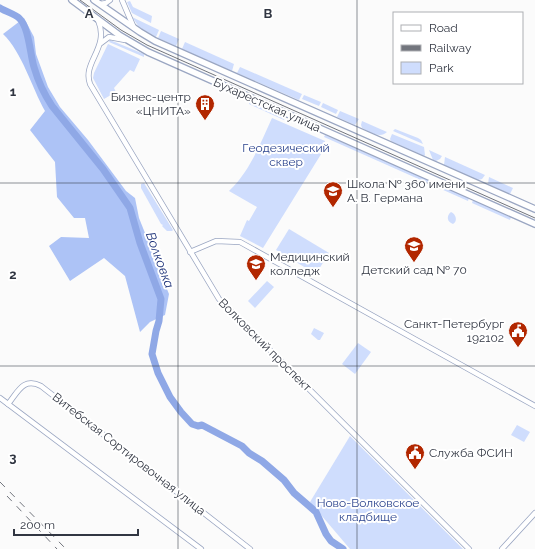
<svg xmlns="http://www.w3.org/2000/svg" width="535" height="549" font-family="Raleway,sans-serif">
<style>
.green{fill:#cfddfd}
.forest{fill:#adc3f6}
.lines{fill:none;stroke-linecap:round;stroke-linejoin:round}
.river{stroke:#8fa8e6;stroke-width:7}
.minor-casing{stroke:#9aa6c2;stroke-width:6}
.major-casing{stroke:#9aa6c2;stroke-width:8}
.minor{stroke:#fff;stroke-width:4.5}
.major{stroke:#fff;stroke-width:5.5}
.tram{stroke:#72757d;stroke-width:1}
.rail{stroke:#72757d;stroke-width:1;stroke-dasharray:7 7;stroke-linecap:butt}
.grid{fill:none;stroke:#313642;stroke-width:1;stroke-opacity:0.55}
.labels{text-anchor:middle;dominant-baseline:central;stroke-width:4;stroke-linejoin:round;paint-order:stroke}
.poi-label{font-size:12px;fill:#313642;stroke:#fff;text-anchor:start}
.street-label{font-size:12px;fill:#313642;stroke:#fff}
.park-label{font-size:12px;fill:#2d458e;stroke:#fff}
.water-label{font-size:13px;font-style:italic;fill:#1d3279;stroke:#fff}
.grid-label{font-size:13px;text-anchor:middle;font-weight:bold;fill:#313642;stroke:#fff;stroke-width:4;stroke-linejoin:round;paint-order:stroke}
</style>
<rect width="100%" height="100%" fill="#fbfbfb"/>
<g class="green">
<polygon points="130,1 133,7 152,16 151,23 132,13 127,2"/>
<polygon points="132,17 159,30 156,37 139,27"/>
<polygon points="161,31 179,39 176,46 158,38"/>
<polygon points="110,40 144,54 144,57 109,42"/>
<polygon points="185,42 234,64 232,71 182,49"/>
<polygon points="108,44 140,59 134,72 130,70 114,88 116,92 104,99 93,78 94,73"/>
<polygon points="240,67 302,94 299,100 237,73"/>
<polygon points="304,95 321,102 319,106 302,99"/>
<polygon points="250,101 285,117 284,120 249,104"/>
<polygon points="323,103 338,110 336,114 321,107"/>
<polygon points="340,111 359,119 355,125 337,117"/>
<path d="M272,118L325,141L323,151L263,248L240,236L247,220L249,221L257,207L229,191C250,171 260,144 272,118Z"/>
<path d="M362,121L387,132C380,139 370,132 362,128L361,125Z"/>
<polygon points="395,129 418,138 421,140 423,144 393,131"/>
<polygon points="392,134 424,147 425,155 424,156 391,141 390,139"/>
<polygon points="325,135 469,198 468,201 324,137"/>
<polygon points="429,150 442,156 440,159 436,161 433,160"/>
<polygon points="445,157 485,175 482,179 478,180 444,165"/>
<polygon points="489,177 513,188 510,194 488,184"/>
<polygon points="144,183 173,230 172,231 167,231 162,226 163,225 161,224 141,188 141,184"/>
<polygon points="473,200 511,217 510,220 472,203"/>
<path d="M451,212C456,214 458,221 453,224C447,222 446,216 451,212Z"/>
<polygon points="289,229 329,253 316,274 276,250"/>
<polygon points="267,281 274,287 255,308 248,301"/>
<polygon points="314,328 324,333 320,340 318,340 311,334"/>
<polygon points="358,343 371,352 355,374 342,364"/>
<polygon points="517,425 530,432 524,442 511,435"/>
<polygon points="350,436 463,549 350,549 310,502"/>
</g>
<path class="forest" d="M24,18L34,37L36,54L48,87L60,107L88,140L126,191L135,198L139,218L145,233L160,255L154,258L169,294L165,315L150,322L140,332L125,276L104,258L70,281L49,246L61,237L89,238L85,218H74L57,197L55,162L30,130L45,111C32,88 22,52 3,34Z"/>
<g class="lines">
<path class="river" d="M0,8C5,11 16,15 19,18C29,27 30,54 34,67C38,81 44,94 52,106L103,169L130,208L140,243L161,299L159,321L156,331L152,354L158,373L170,397L181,412L192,424L198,426L202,425L242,446L249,453L262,461L284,480L294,493L316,512L326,534L331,541L343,549"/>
<defs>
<g id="minor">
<polyline points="122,0 134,28"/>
<polyline points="100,4 106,3 110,0"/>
<path d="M98,20C110,48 82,62 90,84L219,299L469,549"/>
<polyline points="101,43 109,37 125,40"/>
<polyline points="190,252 216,241 240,242 535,406"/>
<polyline points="0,398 201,549"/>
<path d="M8,404C18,392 23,377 41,386L250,549"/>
<polyline points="502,549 535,513"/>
</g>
<g id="major">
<polyline points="72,0 119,35 148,52 535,224"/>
<polyline points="94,0 140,32 155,41 535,209"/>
</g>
</defs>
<use href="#minor" class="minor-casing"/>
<use href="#major" class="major-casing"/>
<use href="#minor" class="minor"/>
<use href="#major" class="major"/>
<polyline class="tram" points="80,0 121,30 147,45 535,218"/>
<g class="rail">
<polyline points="0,482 66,549"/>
<polyline points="7,496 57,549"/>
</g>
</g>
<path class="grid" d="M178,0V549M357,0V549M0,183H535M0,366H535"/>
<defs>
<symbol id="building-pin" viewBox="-11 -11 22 30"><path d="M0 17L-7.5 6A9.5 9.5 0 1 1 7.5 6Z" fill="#b22700" stroke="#fff"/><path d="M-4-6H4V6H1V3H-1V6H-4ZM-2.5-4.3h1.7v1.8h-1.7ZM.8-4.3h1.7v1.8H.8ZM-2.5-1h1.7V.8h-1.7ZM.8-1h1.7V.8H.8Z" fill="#fff"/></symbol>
<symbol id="school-pin" viewBox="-11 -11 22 30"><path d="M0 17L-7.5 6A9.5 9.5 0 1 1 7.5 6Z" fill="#b22700" stroke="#fff"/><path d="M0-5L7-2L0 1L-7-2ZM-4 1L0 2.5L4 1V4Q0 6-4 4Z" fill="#fff"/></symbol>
<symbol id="university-pin" viewBox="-11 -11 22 30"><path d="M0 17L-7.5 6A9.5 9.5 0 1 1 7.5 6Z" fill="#b22700" stroke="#fff"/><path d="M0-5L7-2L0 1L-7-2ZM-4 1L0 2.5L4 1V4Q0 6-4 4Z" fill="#fff"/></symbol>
<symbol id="civic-pin" viewBox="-11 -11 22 30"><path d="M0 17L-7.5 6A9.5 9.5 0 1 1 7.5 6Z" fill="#b22700" stroke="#fff"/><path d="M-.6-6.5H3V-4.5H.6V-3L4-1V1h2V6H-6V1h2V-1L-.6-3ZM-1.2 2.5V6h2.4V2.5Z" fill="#fff"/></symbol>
</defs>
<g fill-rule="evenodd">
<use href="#building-pin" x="194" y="93" width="22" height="30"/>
<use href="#school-pin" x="322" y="180" width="22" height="30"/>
<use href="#school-pin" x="403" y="235" width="22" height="30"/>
<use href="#university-pin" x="245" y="253" width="22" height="30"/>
<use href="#civic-pin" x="507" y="320" width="22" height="30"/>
<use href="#civic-pin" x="404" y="442" width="22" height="30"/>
</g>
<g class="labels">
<g class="poi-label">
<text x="191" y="97" text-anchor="end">Бизнес-центр<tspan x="191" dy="14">«ЦНИТА»</tspan></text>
<text x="347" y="184">Школа № 360 имени<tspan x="347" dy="14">А. В. Германа</tspan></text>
<text x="270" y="257">Медицинский<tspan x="270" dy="14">колледж</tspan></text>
<text x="414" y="270" text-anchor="middle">Детский сад № 70</text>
<text x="504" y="324" text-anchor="end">Санкт-Петербург<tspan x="504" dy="14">192102</tspan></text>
<text x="429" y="453">Служба ФСИН</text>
</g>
<g class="street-label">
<text transform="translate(267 105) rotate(24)">Бухарестская улица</text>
<text transform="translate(265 345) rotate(45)">Волковский проспект</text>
<text transform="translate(129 454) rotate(38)">Витебская Сортировочная улица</text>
</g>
<g class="park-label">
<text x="286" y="148">Геодезический<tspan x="286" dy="14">сквер</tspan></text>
<text x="368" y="503">Ново-Волковское<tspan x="368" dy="14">кладбище</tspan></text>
</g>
<g class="water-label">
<text transform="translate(160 260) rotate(70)">Волковка</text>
</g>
</g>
<g class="grid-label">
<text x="89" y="18">A</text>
<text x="268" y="18">B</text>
<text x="13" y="96">1</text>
<text x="13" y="279">2</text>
<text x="13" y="462">3</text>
</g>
<rect x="393" y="12" width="130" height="72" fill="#ffffff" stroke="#adafb3"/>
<rect x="401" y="25" width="20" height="6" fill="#ffffff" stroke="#adafb3"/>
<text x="429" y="32" font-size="12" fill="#313642">Road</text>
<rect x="401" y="45" width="20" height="6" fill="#72757d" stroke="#adafb3"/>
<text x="429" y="52" font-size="12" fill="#313642">Railway</text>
<rect x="401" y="62" width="20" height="12" fill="#cfddfd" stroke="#adafb3"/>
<text x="429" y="72" font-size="12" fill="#313642">Park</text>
<path d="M14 529v6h124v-6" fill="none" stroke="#313642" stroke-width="2"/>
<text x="20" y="529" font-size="12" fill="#313642" stroke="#ffffff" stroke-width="3" paint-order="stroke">200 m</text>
</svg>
